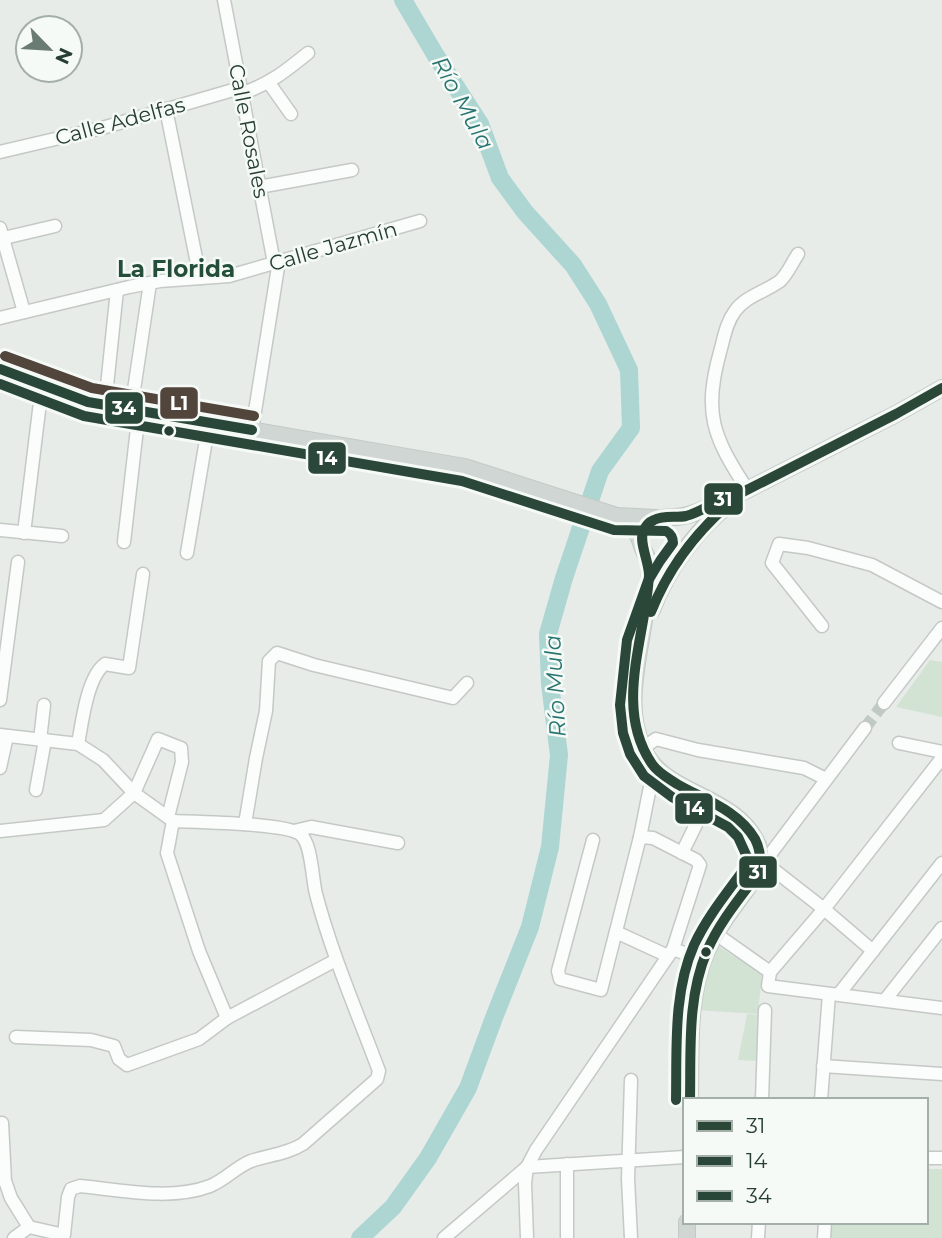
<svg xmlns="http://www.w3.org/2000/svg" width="942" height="1238" font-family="Montserrat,sans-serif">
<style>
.green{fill:#d2e3d4}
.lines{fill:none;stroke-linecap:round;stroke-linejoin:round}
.river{stroke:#add6d2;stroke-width:18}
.minor-tunnel{stroke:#c1c9c4;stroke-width:12;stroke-dasharray:12 6;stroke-linecap:butt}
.minor-casing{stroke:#c4c9c6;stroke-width:15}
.major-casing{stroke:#c3cac6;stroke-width:18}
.minor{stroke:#fbfcfc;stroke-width:12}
.major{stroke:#cfd6d3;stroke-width:16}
.bus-1-casing{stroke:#f6faf7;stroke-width:16}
.bus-2-casing{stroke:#f6faf7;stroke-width:16}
.bus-3-casing{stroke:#f6faf7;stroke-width:16}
.bus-4-casing{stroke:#f6faf7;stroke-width:16}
.bus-1{stroke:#2a4738;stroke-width:10}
.bus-2{stroke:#2a4739;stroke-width:10}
.bus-3{stroke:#284738;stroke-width:10}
.bus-4{stroke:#52453c;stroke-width:10}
.bus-dot{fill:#273e32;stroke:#f6faf7;stroke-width:2.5}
.labels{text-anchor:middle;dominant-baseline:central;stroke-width:5;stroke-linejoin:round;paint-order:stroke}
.street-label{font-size:21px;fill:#273e32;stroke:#f6faf7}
.water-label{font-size:23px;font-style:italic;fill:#26746f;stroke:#f6faf7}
.neighbourhood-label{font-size:23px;font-weight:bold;fill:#244e3a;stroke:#f6faf7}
.line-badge{stroke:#f6faf7;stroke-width:2.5}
.badge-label{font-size:19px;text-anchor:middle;font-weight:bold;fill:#fff}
</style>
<rect width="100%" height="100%" fill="#e7ece9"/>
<g class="green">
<polygon points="930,660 942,662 942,717 896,707"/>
<polygon points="718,946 762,974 758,1014 695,1010"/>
<polygon points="747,1014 759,1015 757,1061 738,1060"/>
<polygon points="926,1169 942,1169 942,1238 827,1238 828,1222 926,1222"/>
</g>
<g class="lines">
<polyline class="river" points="360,1238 393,1207 428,1158 468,1088 495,1015 530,927 550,847 559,755 550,684 548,634 564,578 600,471 631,428 629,370 598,304 573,265 525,212 500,178 480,124 436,56 403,0"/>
<polyline class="minor-tunnel" points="865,728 884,703"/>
<defs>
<g id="minor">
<polyline points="224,0 274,263"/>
<polyline points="269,83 291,114"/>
<path d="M241,94C271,83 283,73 308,53"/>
<polyline points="166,109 200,278"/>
<polyline points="0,152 102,128 240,88"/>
<polyline points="259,187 352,170"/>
<polyline points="0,228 24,312"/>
<polyline points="0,239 55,226"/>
<polyline points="0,318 129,287 160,281 229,276 420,221"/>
<polyline points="105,405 117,290"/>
<polyline points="131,410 150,283"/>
<polyline points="252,430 279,261"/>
<path d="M747,489C713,437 703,413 720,352C724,338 726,323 735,311C746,296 765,292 780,281C787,275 792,263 798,254"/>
<polyline points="0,530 62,536"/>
<polyline points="24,533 42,386"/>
<polyline points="124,542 139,411"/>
<polyline points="187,553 209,422"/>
<polyline points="822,626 772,563 779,544 808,548 872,565 942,602"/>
<polyline points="0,700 18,562"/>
<polyline points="884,703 942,628"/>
<polyline points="0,735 78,744 103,760 134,793 173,821"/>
<polyline points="40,740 44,705"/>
<polyline points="899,743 942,752"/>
<path d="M78,744C82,723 87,677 105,664L129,668L143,574"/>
<polyline points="643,748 656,739 698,750 804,768 826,779"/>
<polyline points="0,768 7,736"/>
<polyline points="36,790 45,740"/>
<polyline points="173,821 167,853 199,951 227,1018 336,960"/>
<polyline points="245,824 256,758 266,711 269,661 277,653 314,665 453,698 467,683"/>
<polyline points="0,831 104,820 134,793 158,739 181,748 182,762 168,817"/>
<polyline points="294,831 311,827 398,843"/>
<polyline points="593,840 558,971 560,979 601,990 640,837 654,767"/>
<polyline points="682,853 708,800"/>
<polyline points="765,863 824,909 873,951"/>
<polyline points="760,868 865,728"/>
<polyline points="616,932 668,956"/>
<polyline points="716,934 770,972 768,986 942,1008"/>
<polyline points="673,949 703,960"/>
<polyline points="770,972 824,909 942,758"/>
<polyline points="839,994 942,863"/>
<polyline points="885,1000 942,928"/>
<polyline points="16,1037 91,1040 114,1046 119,1059 127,1065 199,1039 227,1018"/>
<polyline points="823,1066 942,1074"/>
<polyline points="762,1100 765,1010"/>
<polyline points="821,1100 829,994"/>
<polyline points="2,1123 5,1181 11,1198 29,1227"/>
<polyline points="926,1158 942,1158"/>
<polyline points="567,1164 567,1238"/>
<polyline points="527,1167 685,1157"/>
<path d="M14,1238L29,1227L64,1235L68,1197L71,1189L80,1186C120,1190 171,1201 210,1186C225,1180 236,1167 251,1161C269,1155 287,1154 303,1144L377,1079L379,1071C357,1012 332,955 316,894C312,879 312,843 300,834C285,823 196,822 173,821"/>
<polyline points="444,1238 527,1167 536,1150 673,949 700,865 696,860 653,838 640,837"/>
<polyline points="527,1238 525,1183 527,1167"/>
<polyline points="631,1238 628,1179 631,1080"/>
<polyline points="758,1238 759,1222"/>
<polyline points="824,1238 825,1222"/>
</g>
<g id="major">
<polyline points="0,369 88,402 465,467 617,516 656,518"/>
<path d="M617,516C624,521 633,526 637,534C640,538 641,544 643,549C645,554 648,558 649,564C652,585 646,606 643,627C637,665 625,711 643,748C648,760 656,769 666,776C698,799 741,806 758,845C762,856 762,865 757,875C739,900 719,924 707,951C687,995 691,1053 690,1100"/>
<path d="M649,523C661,515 674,519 688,515C703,511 716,503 730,496L737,495L896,414L942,388"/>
<path d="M652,610C667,570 696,529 731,503"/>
<polyline points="687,1238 687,1222"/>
</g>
</defs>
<use href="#minor" class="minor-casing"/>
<use href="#major" class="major-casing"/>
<use href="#minor" class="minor"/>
<use href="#major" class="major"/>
<defs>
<g id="bus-1">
<path d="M651,612C668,569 695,533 730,503"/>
<path d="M690,1100C691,1050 687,998 707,951C719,923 739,899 757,875C762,862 761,851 755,839C738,810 705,800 677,784C668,778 658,773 652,764C613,707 646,637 649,575C649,562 639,543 643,532C645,527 649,522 654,520C663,515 676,518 686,516C704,511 719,498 737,495L896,414L942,388"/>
</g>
<path id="bus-2" d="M0,384L84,416L462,481L614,530L666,531C671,534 673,537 673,543L660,561L648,581L627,640L620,705L623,733L630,754L644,776L672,797L728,827L738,837L748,859L745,868C727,893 707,917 694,945C673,993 677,1048 676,1100"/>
<polyline id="bus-3" points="0,369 88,402 252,430"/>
<polyline id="bus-4" points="5,356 92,388 254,416"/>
</defs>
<use href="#bus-1" class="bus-1-casing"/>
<use href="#bus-2" class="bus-2-casing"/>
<use href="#bus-3" class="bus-3-casing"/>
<use href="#bus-4" class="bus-4-casing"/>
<use href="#bus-1" class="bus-1"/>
<use href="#bus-2" class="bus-2"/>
<use href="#bus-3" class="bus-3"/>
<use href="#bus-4" class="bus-4"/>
</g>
<g class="bus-dot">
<circle cx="169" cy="431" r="6"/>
<circle cx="706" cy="952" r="6"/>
</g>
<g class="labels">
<g class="street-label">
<text transform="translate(120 121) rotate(-15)">Calle Adelfas</text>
<text transform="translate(249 131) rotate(79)">Calle Rosales</text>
<text transform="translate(333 246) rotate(-16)">Calle Jazmín</text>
</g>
<g class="water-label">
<text transform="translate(463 103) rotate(61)">Río Mula</text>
<text transform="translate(555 686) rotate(-93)">Río Mula</text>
</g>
<g class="neighbourhood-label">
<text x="176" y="269">La Florida</text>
</g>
</g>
<g class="line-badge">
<rect x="159" y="386" width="40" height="34" rx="7" fill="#52453c"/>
<rect x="104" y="391" width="40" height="34" rx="7" fill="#284738"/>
<rect x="307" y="441" width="40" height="34" rx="7" fill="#2a4739"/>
<rect x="703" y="482" width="41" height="34" rx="7" fill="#2a4738"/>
<rect x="674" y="792" width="40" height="33" rx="7" fill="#2a4739"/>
<rect x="738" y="855" width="40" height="34" rx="7" fill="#2a4738"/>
</g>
<g class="badge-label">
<text x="179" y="410">L1</text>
<text x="124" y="415">34</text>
<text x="327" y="465">14</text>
<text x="723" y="506">31</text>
<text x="694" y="815">14</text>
<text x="758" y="879">31</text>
</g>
<rect x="683" y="1098" width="245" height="126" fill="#f6faf7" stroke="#a3afa8" stroke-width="2"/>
<rect x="697" y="1121" width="35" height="10" fill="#2a4738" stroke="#a3afa8" stroke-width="2"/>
<text x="746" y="1133" font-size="21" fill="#273e32">31</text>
<rect x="697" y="1156" width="35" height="10" fill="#2a4739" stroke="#a3afa8" stroke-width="2"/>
<text x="746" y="1168" font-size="21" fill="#273e32">14</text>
<rect x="697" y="1191" width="35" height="10" fill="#284738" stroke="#a3afa8" stroke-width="2"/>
<text x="746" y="1203" font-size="21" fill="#273e32">34</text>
<g transform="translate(49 49) rotate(115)"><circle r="33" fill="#f6faf7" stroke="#a3afa8" stroke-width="2"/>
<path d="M0-5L12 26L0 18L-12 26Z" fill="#6a7b72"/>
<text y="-10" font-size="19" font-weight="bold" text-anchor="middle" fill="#273e32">N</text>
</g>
</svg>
